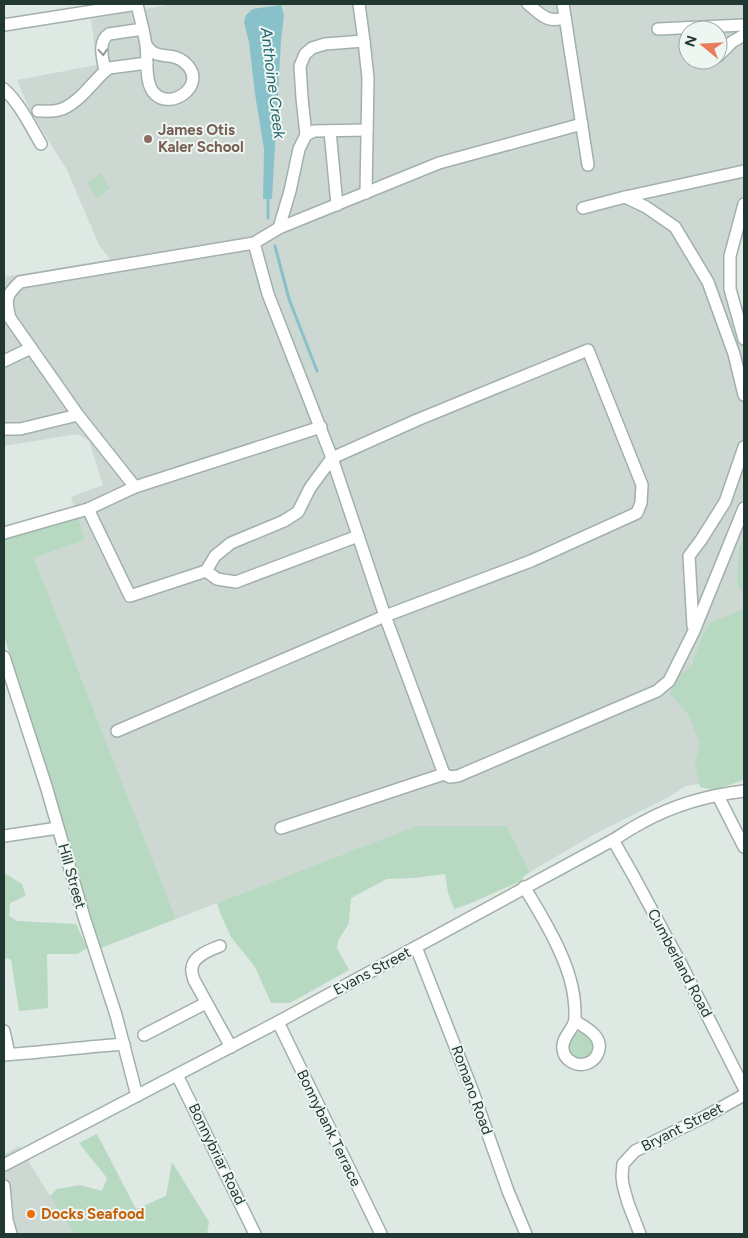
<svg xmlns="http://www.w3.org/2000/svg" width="748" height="1238" font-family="Figtree,sans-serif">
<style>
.built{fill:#cdd8d3;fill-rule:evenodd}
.green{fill:#b8d9c1}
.water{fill:#89c1cb}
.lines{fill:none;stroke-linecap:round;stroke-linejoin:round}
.stream{stroke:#89c1cb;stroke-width:3}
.minor-casing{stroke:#a2b0ab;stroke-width:14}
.minor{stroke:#fff;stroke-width:11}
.oneway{stroke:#909b98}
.education-dot{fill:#8d6e63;stroke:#eef6f2;stroke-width:2}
.food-dot{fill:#e8710a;stroke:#eef6f2;stroke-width:2}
.labels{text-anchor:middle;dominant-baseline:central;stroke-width:4;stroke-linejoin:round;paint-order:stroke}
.education-label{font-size:15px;font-weight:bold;fill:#785e54;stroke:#eef6f2;text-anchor:start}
.street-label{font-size:15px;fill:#213731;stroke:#eef6f2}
.food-label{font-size:15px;font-weight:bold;fill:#c56008;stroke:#eef6f2;text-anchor:start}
.water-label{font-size:16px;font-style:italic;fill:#20626e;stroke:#eef6f2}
</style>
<rect width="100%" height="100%" fill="#dfe9e4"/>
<g class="built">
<path d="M172,4H229L230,5L239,4H744V234L742,233L732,278L744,319V614L730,779L686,786L667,798L593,835L530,872L507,826H416L176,919L34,558L85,540L71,497L103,485L89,441L78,434L4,446V277L110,259L99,245L67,170L29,109L17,80L97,65L91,19ZM688,30H718V60H688Z"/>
<polygon points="19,1146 50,1196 74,1234 4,1234 4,1152 5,1154"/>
</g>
<g class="green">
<polygon points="100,173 110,188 97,198 87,183"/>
<polygon points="78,518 85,540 34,558 176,919 101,948 4,636 4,539"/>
<polygon points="744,537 744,593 737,587 739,548"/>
<polygon points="744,608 744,780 714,790 700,787 695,764 700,743 688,714 670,694 676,677 691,667 703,634 710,623 728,616"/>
<polygon points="416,826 507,826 530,872 523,877 523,880 469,904 454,909 448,893 445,874 414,878 387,879 351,898 349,923 338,941 337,948 349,970 290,1003 271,1003 255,967 231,937 220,913 217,903"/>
<polygon points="6,874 22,884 26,896 10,903 9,916 17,921 76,924 87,948 78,954 47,954 48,1008 19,1011 11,960 4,957 4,875"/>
<path d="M583,1031L597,1043L589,1059H575C573,1057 571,1055 569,1053C564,1042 573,1032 583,1031Z"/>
<polygon points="97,1134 136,1209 166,1196 172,1162 209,1222 207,1234 74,1234 50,1196 57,1189 80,1185 102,1191 107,1178 79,1143"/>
</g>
<polygon class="water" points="281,5 284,15 281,41 272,199 263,199 264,149 255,94 249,42 244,22 246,15 253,9"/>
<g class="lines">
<g class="stream">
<polyline points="268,196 268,218"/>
<polyline points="275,246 289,299 317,371"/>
</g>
<defs>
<g id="minor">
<path d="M137,4C140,18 144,32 146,45C148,59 144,84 155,94C171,110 204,87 189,67C175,50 162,60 151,51C151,51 146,45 146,45"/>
<polyline points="359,4 364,41 368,78 366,193"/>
<path d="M528,4C542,15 546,23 565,18"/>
<polyline points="563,4 588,165"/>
<polyline points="4,25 137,4"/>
<polyline points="658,29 744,25"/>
<polyline points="718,56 732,42 744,35"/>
<path d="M105,71C103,59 97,42 109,34L143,29"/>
<path d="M4,89C20,104 30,125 41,144"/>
<path d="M38,111C45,111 52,112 59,110C76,106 92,83 105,71L109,68L147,63"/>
<polyline points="330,131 337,205"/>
<polyline points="306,135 302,98 300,66 305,54 312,48 325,44 364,41"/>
<polyline points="625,197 646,207 675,227 708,282 734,354 744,395"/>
<polyline points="744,204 730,256 730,289 744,339"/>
<polyline points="583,208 625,197 744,171"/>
<polyline points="279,228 290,191 299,149 306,135 314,131 367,130"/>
<polyline points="254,243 268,294 332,458 385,616 444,774"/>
<polyline points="4,361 31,348"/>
<polyline points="4,429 20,429 78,415"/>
<path d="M135,487L78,415L10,318C5,299 6,295 20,282L254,243L279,228L439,163L582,124"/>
<polyline points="88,509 130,596 206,571 217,579 236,582 358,536"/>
<polyline points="4,533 88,509 135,487 321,427"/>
<polyline points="693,626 689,556 701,540 725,502 744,447"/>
<polyline points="4,657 46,786 84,917 116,1015 137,1096"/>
<polyline points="117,731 385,616 531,561 637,513 641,503 642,485 588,350 417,420 332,458 310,488 298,512 284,521 231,543 215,556 206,571"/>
<polyline points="718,796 744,847"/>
<polyline points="281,828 444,774 450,777 458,776 657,691 669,681 694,631 744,508"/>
<polyline points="4,836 58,828"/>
<polyline points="613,840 633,875 680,962 744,1088"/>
<path d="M524,887C535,904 544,920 553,937C566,963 576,988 575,1018C575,1029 561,1037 563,1049C564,1060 575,1066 585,1064C590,1063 595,1059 597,1055C606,1038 587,1028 575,1021"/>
<path d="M220,946C210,950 193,956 192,968C191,972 193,976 194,980L231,1047"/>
<polyline points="416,947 473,1092 508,1191 526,1234"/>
<polyline points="278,1022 381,1234"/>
<polyline points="4,1031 9,1054"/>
<polyline points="144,1035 206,1003"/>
<path d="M4,1055C44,1052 84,1047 124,1044"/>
<polyline points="177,1075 255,1234"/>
<path d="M4,1165L278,1022L613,840C623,834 633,827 643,822C674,805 710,795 744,791"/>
<polyline points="4,1186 7,1220 11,1234"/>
<polyline points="640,1234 628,1203 623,1185 622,1176 623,1164 635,1151 706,1116 744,1095"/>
</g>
</defs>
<use href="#minor" class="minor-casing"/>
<use href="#minor" class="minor"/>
</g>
<defs><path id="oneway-chevron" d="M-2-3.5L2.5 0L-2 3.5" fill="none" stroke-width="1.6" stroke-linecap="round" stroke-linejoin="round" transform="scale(1.25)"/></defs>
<use class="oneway" href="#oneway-chevron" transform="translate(103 52) rotate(86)"/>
<circle class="education-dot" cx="148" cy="139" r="5"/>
<circle class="food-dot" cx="31" cy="1214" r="5"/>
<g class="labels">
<g class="education-label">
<text x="158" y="130">James Otis<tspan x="158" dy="17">Kaler School</tspan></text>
</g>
<g class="street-label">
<text transform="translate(72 876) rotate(74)">Hill Street</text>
<text transform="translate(680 963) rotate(62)">Cumberland Road</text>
<text transform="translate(372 971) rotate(-28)">Evans Street</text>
<text transform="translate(472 1090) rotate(70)">Romano Road</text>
<text transform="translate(682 1127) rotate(-27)">Bryant Street</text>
<text transform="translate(329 1128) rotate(64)">Bonnybank Terrace</text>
<text transform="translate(217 1154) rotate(64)">Bonnybriar Road</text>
</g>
<g class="food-label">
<text x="41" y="1214">Docks Seafood</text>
</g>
<g class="water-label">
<text transform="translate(273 83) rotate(83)">Anthoine Creek</text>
</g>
</g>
<rect width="748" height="1238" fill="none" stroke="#213731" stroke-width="10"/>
<g transform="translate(703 45) rotate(288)"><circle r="24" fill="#eef6f2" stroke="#9caaa5"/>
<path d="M0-4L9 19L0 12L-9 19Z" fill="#e87e5e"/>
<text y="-8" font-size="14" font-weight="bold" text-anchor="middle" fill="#213731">N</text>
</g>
</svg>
